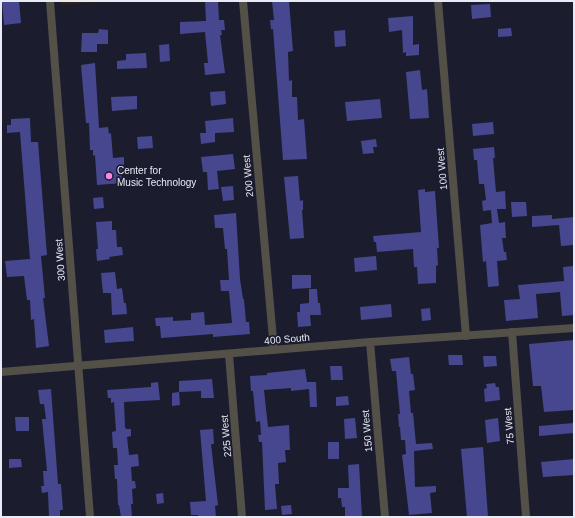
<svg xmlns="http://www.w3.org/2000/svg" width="575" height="518" font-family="Arial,sans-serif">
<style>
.education{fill:#302216}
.building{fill:#46478f}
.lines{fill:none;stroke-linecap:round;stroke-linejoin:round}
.minor{stroke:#535047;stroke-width:8}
.poi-dot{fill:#fd86e3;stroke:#1b1d2e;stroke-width:1.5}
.labels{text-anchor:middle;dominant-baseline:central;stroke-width:3.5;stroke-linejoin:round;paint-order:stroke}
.street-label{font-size:10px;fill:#e8eaf6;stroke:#1b1d2e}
.poi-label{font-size:10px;fill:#e8eaf6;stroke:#1b1d2e;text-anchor:start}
</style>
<rect width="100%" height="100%" fill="#1b1d2e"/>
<polygon class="education" points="61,1 110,1 61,5"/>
<g class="building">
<polygon points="2,1 19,1 21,23 4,25"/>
<polygon points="205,1 218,1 219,20 224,20 225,30 221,30 222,35 220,35 225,73 205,75 204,63 208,63 205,32 180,34 180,22 206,21"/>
<polygon points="272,1 289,1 293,51 288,52 289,81 292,80 292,97 297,97 298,120 304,119 307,159 283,160 273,29 271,29 270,20 274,20"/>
<polygon points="490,4 491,17 472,19 471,5"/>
<polygon points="413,16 413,45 419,44 419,55 406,56 406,52 403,53 402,30 389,32 388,18"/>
<polygon points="511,28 512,36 498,37 498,29"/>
<polygon points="99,29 108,30 108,44 97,44 97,52 81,52 82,33 98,33"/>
<polygon points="345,30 346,46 335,47 334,31"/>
<polygon points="169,44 170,61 160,62 159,45"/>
<polygon points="146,53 147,68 117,69 117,61 126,60 126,54"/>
<polygon points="95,63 99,128 108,127 109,134 111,133 113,158 124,157 124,169 121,170 122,183 97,185 95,155 93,156 93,150 90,150 89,123 86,123 81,65"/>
<polygon points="420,70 422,90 427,89 429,118 410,119 406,72"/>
<polygon points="225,91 226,104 211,106 210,92"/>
<polygon points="137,96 137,109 112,111 111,97"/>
<polygon points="380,99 382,118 347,121 345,102"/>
<polygon points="30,118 31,142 38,142 47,255 41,256 45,298 43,298 49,346 36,348 34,319 31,320 30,300 27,300 24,276 7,277 5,261 30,259 20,132 7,133 7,125 11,125 11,119"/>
<polygon points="233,118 234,132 215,133 215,142 201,144 200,133 206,133 205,121"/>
<polygon points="493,122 494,134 473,136 472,124"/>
<polygon points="152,136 153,148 138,149 137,137"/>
<polygon points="376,139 377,147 373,147 374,153 363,154 361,141"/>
<polygon points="494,147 495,158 493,158 496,192 505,191 506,209 497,209 499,223 505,222 506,238 502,238 504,252 506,252 507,260 497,261 499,286 488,287 486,261 483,262 480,225 492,223 491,210 483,211 482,201 486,200 484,184 479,184 477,160 474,160 473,149"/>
<polygon points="233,154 235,169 217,171 219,189 208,190 207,172 203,172 201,157"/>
<polygon points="298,176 300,201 303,200 303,210 302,210 304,238 290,239 284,177"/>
<polygon points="233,186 234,200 223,201 221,187"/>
<polygon points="425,189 425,192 435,191 439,248 437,248 438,265 436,266 436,283 418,284 417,267 414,267 413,249 377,252 376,242 374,242 373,236 421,232 418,190"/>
<polygon points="103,197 104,208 94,209 93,198"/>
<polygon points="511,202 526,202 527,216 512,217"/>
<polygon points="236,213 240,279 243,299 244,299 246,322 249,322 250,334 213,337 213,334 161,338 160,326 156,326 155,318 173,317 173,321 191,320 191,313 204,312 205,325 232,323 229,291 221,291 220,280 229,280 227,249 225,249 223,228 215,228 214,215"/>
<polygon points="552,215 552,219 574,217 574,245 561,246 559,225 532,227 532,216"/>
<polygon points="112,221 112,230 116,230 117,247 122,247 123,255 109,257 110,259 97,261 96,249 98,249 96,222"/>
<polygon points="376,256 377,270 355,272 354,258"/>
<polygon points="574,266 574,315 562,316 560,292 536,294 538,318 506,321 504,300 520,299 518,285 564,281 563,267"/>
<polygon points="115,272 117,289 122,288 124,303 126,303 127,314 112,315 111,293 103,293 101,273"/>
<polygon points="292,275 311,275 311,288 292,289"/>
<polygon points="309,289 317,289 318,303 320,303 321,315 310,315 311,326 298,327 297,312 300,312 300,304 309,303"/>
<polygon points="391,304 392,317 361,320 360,307"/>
<polygon points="430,308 431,320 422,321 421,309"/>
<polygon points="133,327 134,341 105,343 104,330"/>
<polygon points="574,340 574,410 544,412 541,386 533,386 529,344"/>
<polygon points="448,355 462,355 463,365 449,365"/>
<polygon points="483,356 496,356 497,366 484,367"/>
<polygon points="409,357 411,374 413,374 415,390 409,391 411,413 413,413 416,444 432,443 433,449 414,451 415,487 436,486 436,492 430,493 432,513 409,515 402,455 406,454 405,440 401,440 400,427 399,427 398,414 400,414 396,371 392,371 390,359"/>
<polygon points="330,366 342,366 343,380 331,380"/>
<polygon points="305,369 307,382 316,382 317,407 310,407 309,389 291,391 291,388 264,390 268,427 289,425 290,450 285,450 286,462 278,463 279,484 275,484 277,509 265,510 262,442 259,442 258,435 261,435 260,421 256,422 253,391 251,391 250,376 267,375 267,373"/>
<polygon points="212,379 214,398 201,398 201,391 179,392 180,405 172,406 172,393 179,392 179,381"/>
<polygon points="158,382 160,400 124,402 125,427 126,429 131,429 131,436 127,437 129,455 138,454 139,466 131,467 132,481 135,481 136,488 132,489 133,504 131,504 132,517 121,517 119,505 118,505 117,479 115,479 114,465 118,465 117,448 113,448 112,432 116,431 114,402 111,403 111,398 108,398 107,390 151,387 151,383"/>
<polygon points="495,383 496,387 499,387 500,400 485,402 484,389 487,388 486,384"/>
<polygon points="51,389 58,484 61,484 62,498 63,510 60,510 60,517 49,517 48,492 42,493 41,486 44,486 43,471 47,471 42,419 46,419 44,404 40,404 38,390"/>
<polygon points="348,396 349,405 336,406 336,397"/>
<polygon points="15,417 29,417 29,431 16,431"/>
<polygon points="355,418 357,438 345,439 344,419"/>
<polygon points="498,418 500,441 487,443 485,420"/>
<polygon points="574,423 574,433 539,436 539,426"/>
<polygon points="213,429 214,444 211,444 218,505 215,506 216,517 198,517 198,515 191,515 190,502 206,501 200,430"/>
<rect x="328" y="442" width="11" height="17"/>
<polygon points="483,447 488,517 467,517 461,449"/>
<polygon points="9,459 21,459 22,467 9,468"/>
<polygon points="574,459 574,475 543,477 541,462"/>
<polygon points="359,464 362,517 345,517 345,507 342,507 341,498 338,498 338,488 349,488 348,465"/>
<polygon points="163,493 164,503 157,504 156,494"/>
<polygon points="291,505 292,514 282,515 281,506"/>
</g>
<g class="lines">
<g class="minor">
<polyline points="50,1 90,517"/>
<polyline points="243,1 274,350"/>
<polyline points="438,1 466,336"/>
<polyline points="512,332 526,517"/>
<polyline points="370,342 385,517"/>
<polyline points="229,354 242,517"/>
<polyline points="1,372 370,342 574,328"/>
</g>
</g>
<circle class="poi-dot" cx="109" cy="176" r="4"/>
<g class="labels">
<g class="street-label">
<text transform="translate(442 169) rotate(-95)">100 West</text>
<text transform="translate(248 176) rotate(-95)">200 West</text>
<text transform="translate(60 260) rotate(-94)">300 West</text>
<text transform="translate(287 339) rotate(-5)">400 South</text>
<text transform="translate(509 426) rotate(-95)">75 West</text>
<text transform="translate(367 431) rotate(-95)">150 West</text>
<text transform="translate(226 436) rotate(-95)">225 West</text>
</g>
<g class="poi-label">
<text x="117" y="170">Center for<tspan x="117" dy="12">Music Technology</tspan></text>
</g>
</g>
<rect width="575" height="518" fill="none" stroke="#e8eaf6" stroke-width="4"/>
</svg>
